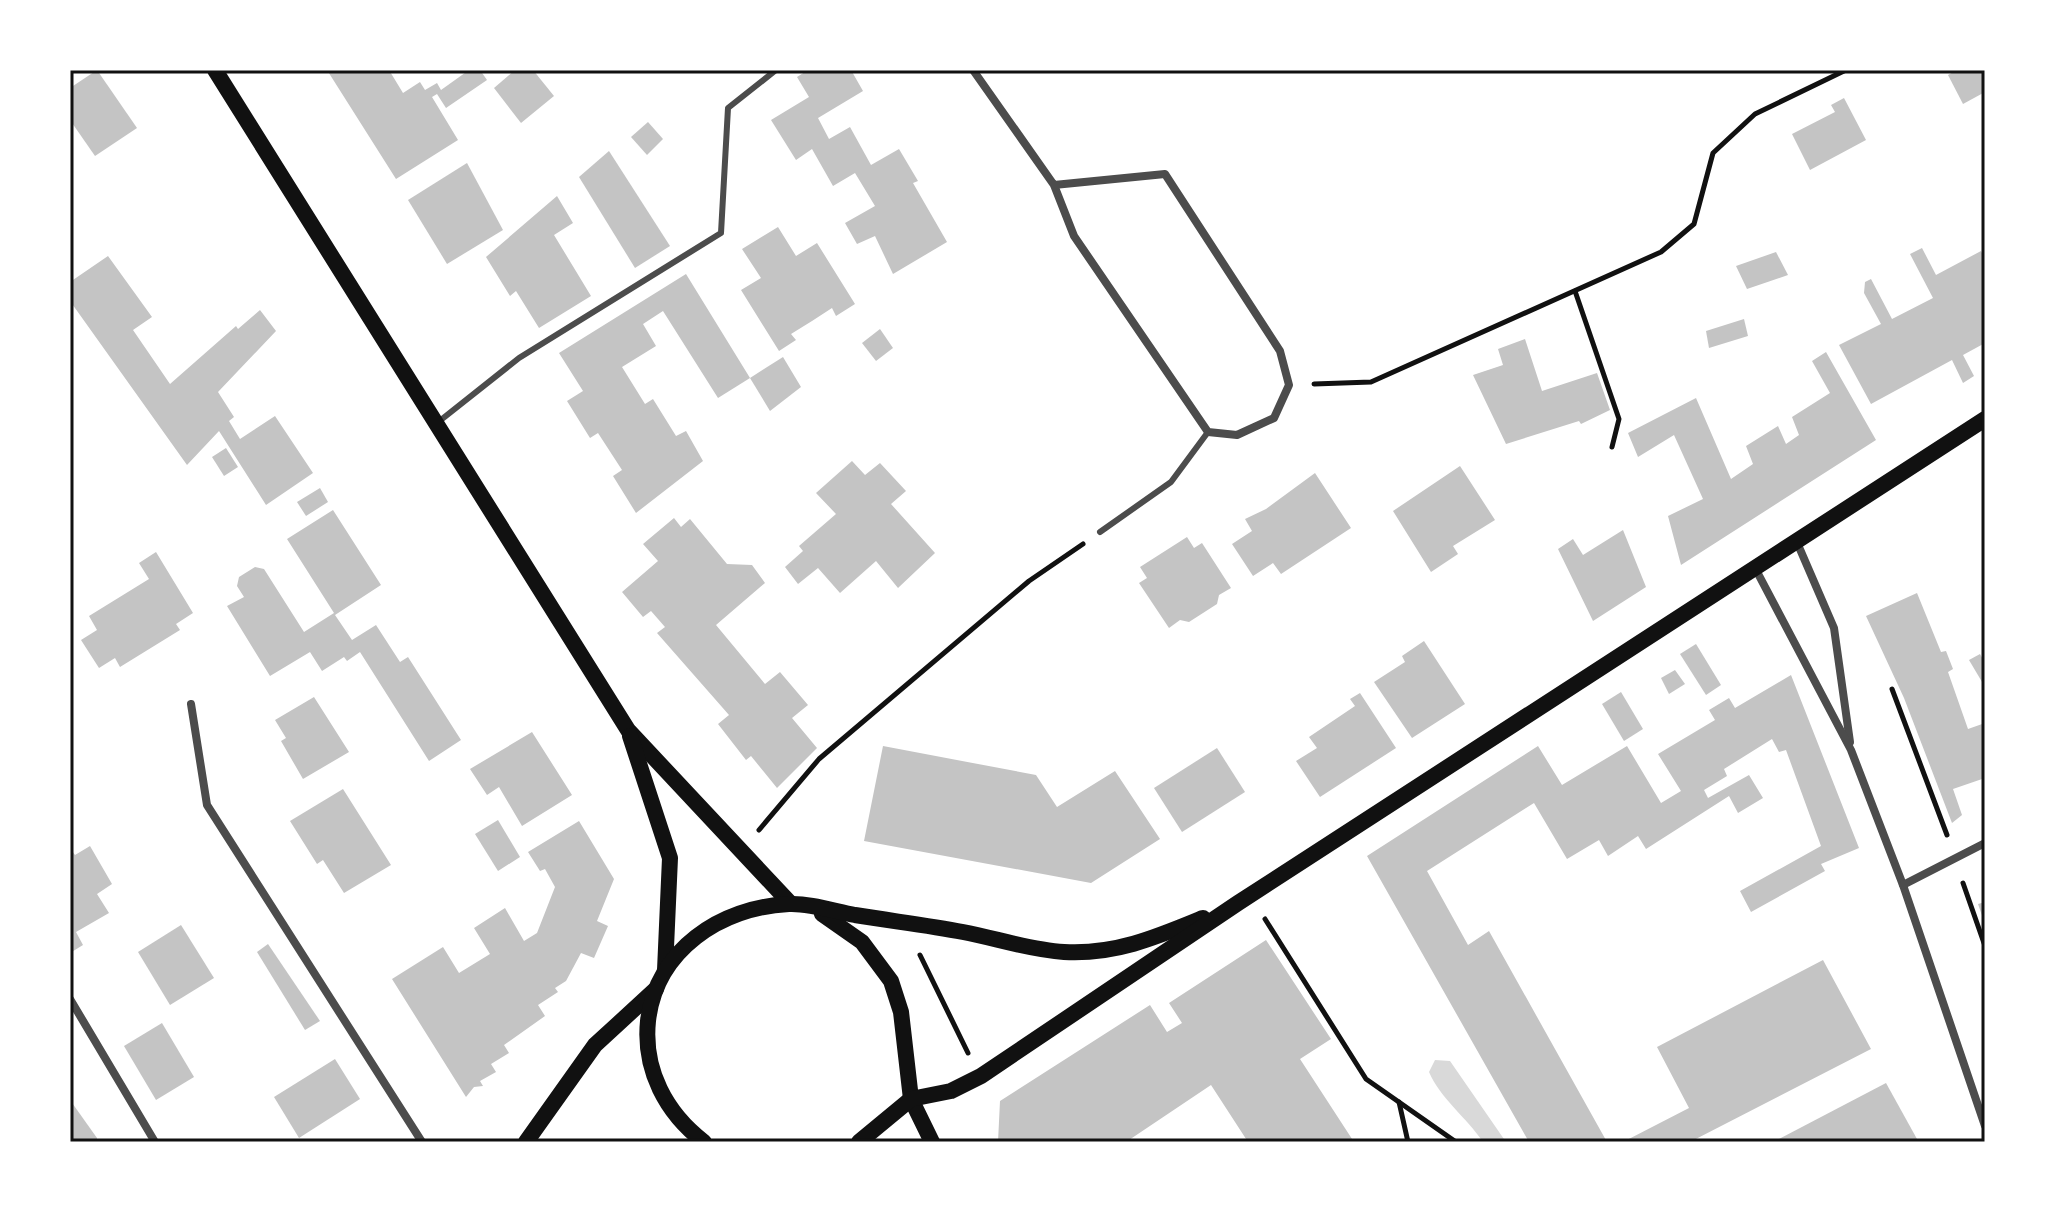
<svg xmlns="http://www.w3.org/2000/svg" width="2055" height="1212" font-family="'Nunito Sans',sans-serif">
<style>
.water{fill:#d9d9d9}
.building{fill:#c4c4c4}
.lines{fill:none;stroke-linecap:round;stroke-linejoin:round}
.path{stroke:#111;stroke-width:5}
.service{stroke:#4c4c4c;stroke-width:6}
.minor{stroke:#4c4c4c;stroke-width:8}
.secondary{stroke:#111;stroke-width:16}
.neatline{fill:none;stroke:#111;stroke-width:3}
</style>
<rect width="100%" height="100%" fill="#fff"/>
<path class="water" d="M1435,1060L1450,1061L1506,1142H1483C1467,1118 1440,1098 1429,1072Z"/>
<g class="building">
<polygon points="97,70 137,128 95,156 70,120 70,88"/>
<polygon points="327,70 389,70 403,93 420,82 425,90 437,83 441,90 469,70 480,70 487,80 446,108 437,94 432,97 458,140 396,179"/>
<polygon points="515,70 533,70 554,96 521,123 494,88"/>
<polygon points="808,70 851,70 863,91 818,118 829,139 850,127 871,165 899,149 918,181 913,183 947,242 893,274 875,236 857,244 845,223 875,206 855,173 833,186 812,149 796,160 771,120 809,97 797,77"/>
<polygon points="1957,70 1983,70 1985,92 1963,104 1948,75"/>
<polygon points="1844,98 1866,140 1810,170 1792,134 1835,112 1831,105"/>
<polygon points="648,122 663,139 647,155 631,137"/>
<polygon points="609,151 670,246 635,268 579,177"/>
<polygon points="467,163 503,230 447,264 408,200"/>
<polygon points="557,196 573,223 554,235 591,296 539,328 516,291 510,296 486,257"/>
<polygon points="778,227 796,256 817,243 855,304 836,316 832,308 812,321 791,334 796,340 779,351 741,290 761,278 742,249"/>
<polygon points="1922,248 1936,275 1981,251 1985,259 1985,343 1963,355 1974,376 1963,383 1952,360 1871,404 1839,345 1881,324 1864,293 1865,282 1871,279 1892,319 1933,298 1910,254"/>
<polygon points="1776,252 1788,275 1747,289 1736,266"/>
<polygon points="108,256 152,317 133,330 170,384 236,326 238,329 260,310 276,331 218,392 234,417 229,421 240,439 275,416 313,473 266,505 219,431 187,465 70,301 70,282"/>
<polygon points="686,274 750,378 718,398 663,311 643,324 656,346 622,367 645,404 653,399 676,436 686,431 703,461 636,513 613,476 622,470 598,433 590,438 567,401 583,391 559,353"/>
<polygon points="1744,319 1748,336 1709,348 1706,331"/>
<polygon points="880,329 893,348 876,361 862,343"/>
<polygon points="1525,339 1542,391 1597,373 1610,410 1581,424 1579,421 1506,444 1473,375 1503,365 1498,349"/>
<polygon points="1826,352 1876,440 1681,565 1668,516 1703,499 1674,435 1638,457 1628,433 1696,398 1731,479 1753,464 1746,446 1778,426 1786,444 1799,435 1792,417 1830,393 1812,361"/>
<polygon points="783,357 801,387 770,411 750,378"/>
<polygon points="226,448 238,467 224,476 212,457"/>
<polygon points="852,461 865,475 880,463 906,491 891,504 935,553 898,588 876,561 840,593 818,568 798,584 785,567 803,551 799,546 836,514 816,493"/>
<polygon points="1460,466 1495,520 1453,546 1458,554 1431,572 1393,511"/>
<polygon points="1315,473 1351,528 1281,574 1273,563 1253,576 1232,544 1252,531 1245,519 1266,509"/>
<polygon points="320,488 328,502 306,516 297,502"/>
<polygon points="333,510 381,585 335,615 352,640 376,625 400,662 408,657 461,740 429,761 360,652 347,661 344,657 322,671 310,652 270,676 227,606 244,597 237,586 239,577 255,567 264,569 304,632 334,613 287,539"/>
<polygon points="674,518 681,527 690,519 727,564 752,565 765,583 716,625 765,684 780,672 808,705 792,718 817,748 777,788 751,756 746,760 718,724 729,715 657,633 665,627 651,611 643,617 622,592 658,561 643,544"/>
<polygon points="1623,530 1646,587 1593,621 1558,549 1573,539 1583,555"/>
<polygon points="1187,537 1194,548 1202,543 1231,588 1219,595 1217,604 1189,622 1180,620 1169,628 1139,583 1147,578 1140,567"/>
<polygon points="156,552 193,613 176,624 180,630 120,667 115,658 99,668 81,640 97,630 89,616 149,579 139,563"/>
<polygon points="1917,593 1941,652 1946,651 1953,669 1948,672 1968,729 1985,723 1985,778 1953,789 1962,815 1952,823 1904,698 1866,616"/>
<polygon points="1424,641 1465,704 1412,738 1374,682 1405,662 1402,656"/>
<polygon points="1696,644 1721,685 1706,695 1680,654"/>
<polygon points="1980,654 1985,663 1985,687 1969,660"/>
<polygon points="1675,670 1685,684 1669,694 1661,678"/>
<polygon points="1791,675 1859,848 1821,864 1825,871 1751,912 1740,891 1821,846 1786,750 1779,752 1772,739 1724,769 1727,776 1704,790 1708,798 1749,775 1763,798 1738,813 1729,796 1646,849 1638,836 1608,856 1599,840 1567,859 1534,803 1427,871 1468,945 1489,931 1607,1142 1529,1142 1367,856 1538,746 1562,785 1627,746 1661,803 1681,791 1658,754 1715,720 1709,710 1729,698 1735,708"/>
<polygon points="1621,692 1643,729 1624,741 1602,704"/>
<polygon points="1360,693 1396,748 1320,797 1296,761 1317,748 1309,737 1355,706 1350,699"/>
<polygon points="314,697 349,752 303,779 281,741 286,738 275,720"/>
<polygon points="532,732 572,795 522,826 499,787 487,795 470,769"/>
<polygon points="883,746 1036,775 1057,807 1115,771 1160,839 1091,883 864,841"/>
<polygon points="1217,748 1245,792 1182,832 1154,788"/>
<polygon points="343,789 391,865 344,893 323,860 317,864 290,821"/>
<polygon points="498,820 520,857 498,871 475,834"/>
<polygon points="579,821 614,879 597,921 608,926 594,958 581,953 566,981 555,988 558,992 538,1005 545,1016 504,1045 509,1053 491,1064 496,1072 480,1081 483,1086 474,1087 466,1097 392,979 443,947 459,973 490,954 474,928 505,908 524,941 537,933 555,887 545,869 540,871 528,852"/>
<polygon points="90,846 112,884 97,894 109,913 76,932 83,945 70,953 70,848 75,855"/>
<polygon points="1985,902 1985,924 1978,904"/>
<polygon points="181,925 214,978 170,1005 138,952"/>
<polygon points="1266,940 1331,1039 1300,1059 1354,1142 1248,1142 1211,1085 1126,1142 998,1142 1000,1101 1150,1005 1167,1032 1182,1023 1169,1003"/>
<polygon points="268,944 320,1021 305,1030 257,952"/>
<polygon points="1823,960 1871,1049 1690,1142 1623,1142 1689,1108 1657,1047"/>
<polygon points="162,1023 194,1077 156,1100 124,1046"/>
<polygon points="335,1059 360,1099 299,1138 274,1097"/>
<polygon points="1886,1083 1917,1139 1773,1142"/>
<polygon points="70,1100 97,1138 97,1142 70,1142"/>
</g>
<g class="lines">
<g class="path">
<polyline points="1575,291 1619,419 1612,447"/>
<polyline points="1314,384 1371,382 1661,252 1694,224 1713,153 1755,114 1846,70"/>
<polyline points="1892,689 1947,835"/>
<polyline points="759,830 819,759 1029,581 1083,544"/>
<polyline points="1963,883 1985,946"/>
<polyline points="1265,919 1366,1079 1456,1142"/>
<polyline points="920,955 968,1053"/>
<polyline points="1399,1102 1408,1142"/>
</g>
<g class="service">
<polyline points="437,423 519,358 721,233 728,108 776,70"/>
<polyline points="1100,532 1171,482 1208,432"/>
</g>
<g class="minor">
<polyline points="973,70 1054,185 1074,236 1208,432 1237,435 1274,418 1289,385 1280,351 1165,174 1054,185"/>
<polyline points="1796,540 1834,628 1850,742"/>
<polyline points="1754,566 1851,750 1903,885 1985,1126"/>
<polyline points="191,704 207,805 422,1142"/>
<polyline points="1903,885 1985,843"/>
<polyline points="70,999 155,1142"/>
</g>
<g class="secondary">
<polyline points="215,70 628,730 790,903"/>
<polyline points="630,736 670,858 665,970"/>
<polyline points="822,914 862,942 891,981 901,1012 911,1099 932,1142"/>
<polyline points="526,1142 595,1045 656,989"/>
<path d="M704,1142C666,1113 643,1070 648,1021C656,950 721,907 789,904C810,903 834,911 855,915C891,921 927,925 963,932C995,938 1030,950 1064,952C1115,955 1157,937 1203,918"/>
<polyline points="859,1142 911,1099 951,1091 981,1076 1238,903 1985,419"/>
</g>
</g>
<rect width="2055" height="1212" fill="none" stroke="#ffffff" stroke-width="144"/>
<rect x="72" y="72" width="1911" height="1068" class="neatline"/>
</svg>
